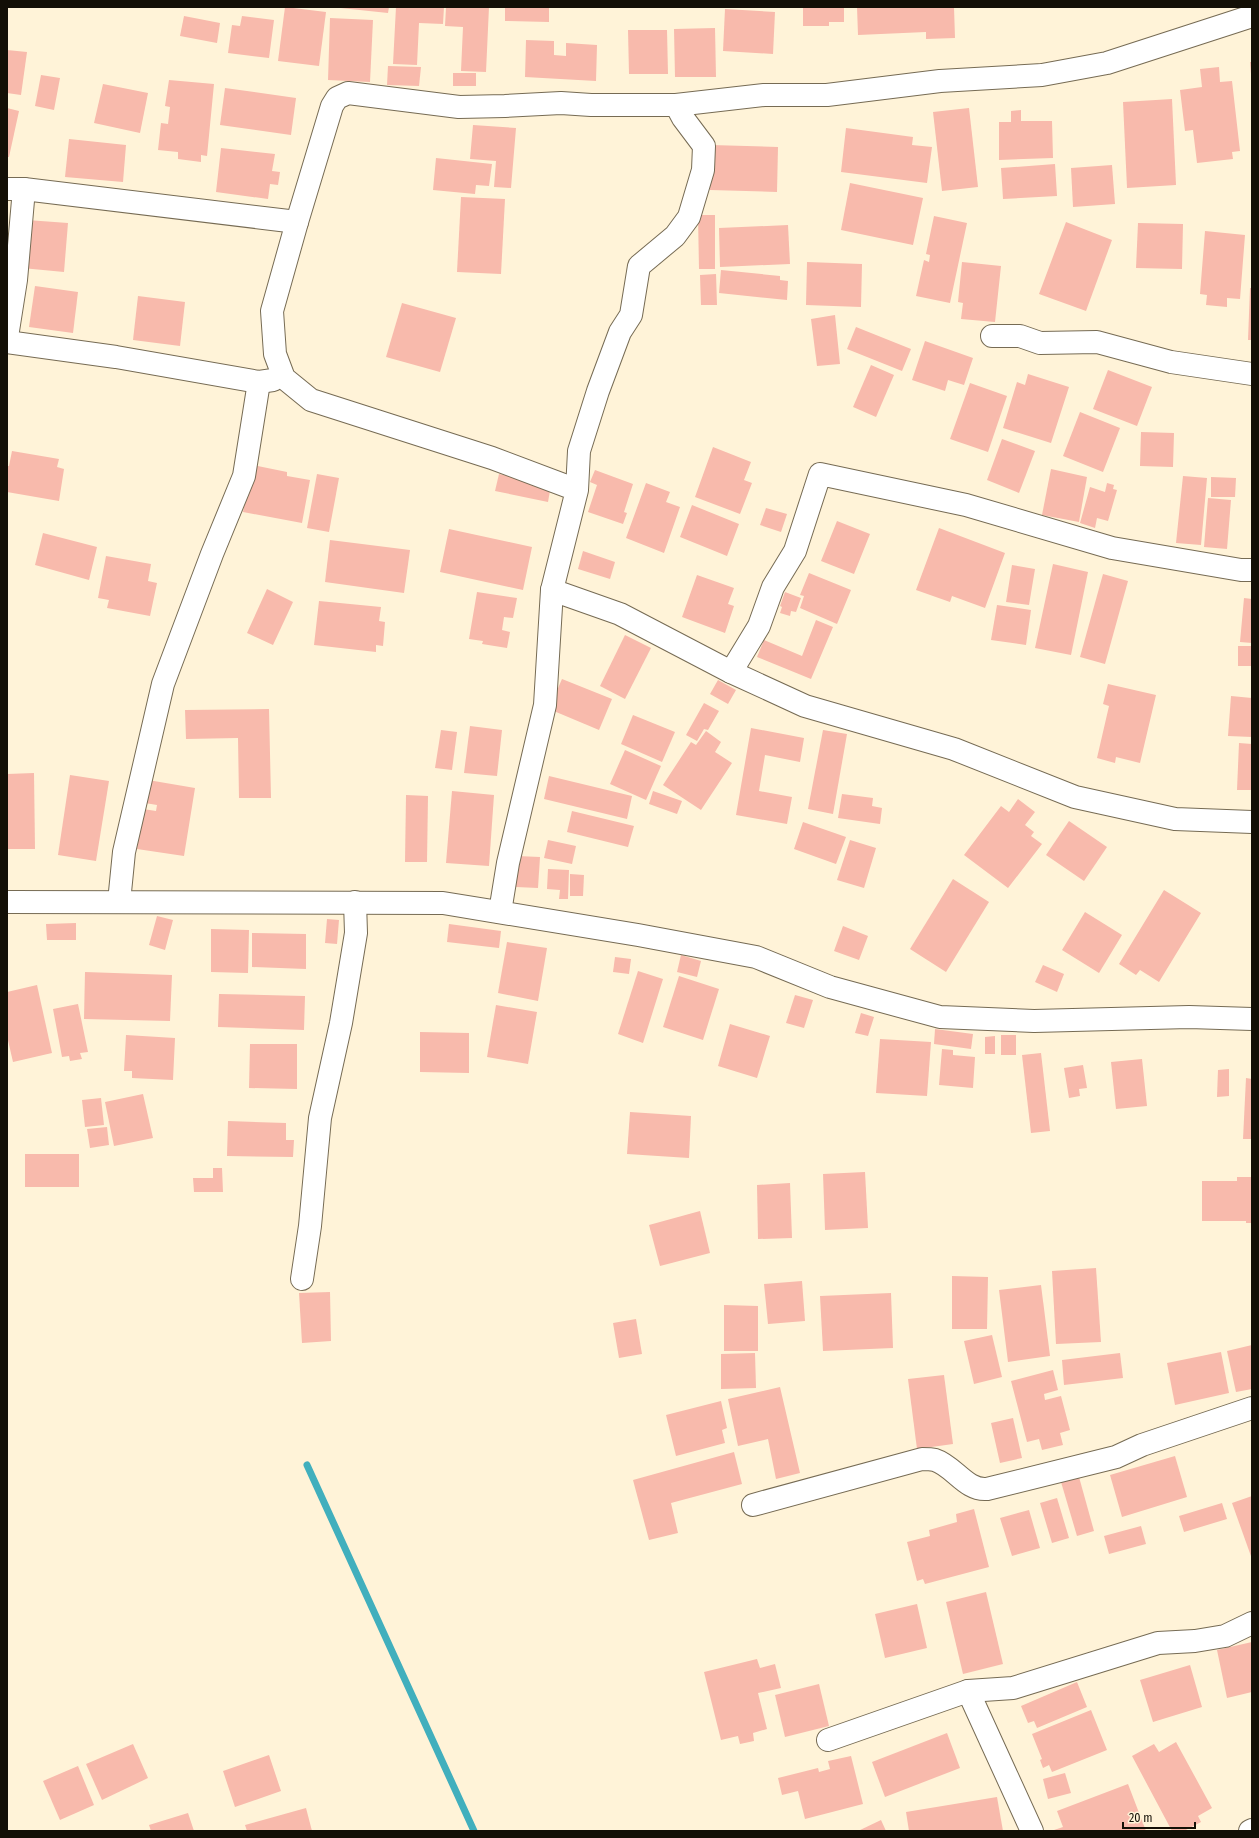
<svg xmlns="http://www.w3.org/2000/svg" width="1259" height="1838" font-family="'Fira Sans Condensed',sans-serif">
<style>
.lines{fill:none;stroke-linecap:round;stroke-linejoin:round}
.stream{stroke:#41afbd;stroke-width:7}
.building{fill:#f8baac}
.minor-casing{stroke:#766b54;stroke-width:24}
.minor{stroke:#fff;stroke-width:22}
</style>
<rect width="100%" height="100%" fill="#fff3d8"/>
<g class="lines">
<polyline class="stream" points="307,1465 474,1831"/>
</g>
<g class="building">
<polygon points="285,7 326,12 319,66 278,61"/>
<polygon points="331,7 389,7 388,13"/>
<polygon points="396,7 444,7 443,24 419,23 417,65 393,64"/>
<polygon points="446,7 489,7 486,72 461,71 463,27 445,26"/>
<polygon points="505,7 549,7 549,22 505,21"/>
<polygon points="803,7 844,7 844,22 829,22 829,26 803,26"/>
<polygon points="857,7 954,7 955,38 926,39 926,32 858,35"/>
<polygon points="725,9 775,12 773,54 723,51"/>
<polygon points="184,16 220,23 217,43 180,36"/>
<polygon points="242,16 274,20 269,58 228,53 232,25 240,26"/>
<polygon points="330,18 373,20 370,82 328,80"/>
<polygon points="715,28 716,77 675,77 674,29"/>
<polygon points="628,30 667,30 668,74 629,74"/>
<polygon points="526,40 554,41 554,55 566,56 566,43 597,45 596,81 525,77"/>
<polygon points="7,50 27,52 21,95 7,93"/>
<polygon points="1250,62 1252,62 1252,74 1251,74"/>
<polygon points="388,66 421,67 419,86 387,85"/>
<polygon points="1219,67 1220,82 1232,81 1240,151 1232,152 1233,159 1197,163 1193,130 1185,131 1180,90 1202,87 1200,69"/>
<rect x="453" y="73" width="23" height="13"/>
<polygon points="41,75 60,78 54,110 35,106"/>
<polygon points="169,80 214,84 207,156 201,155 201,162 178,159 178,152 158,150 161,123 168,124 170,107 165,106"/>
<polygon points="103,84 148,93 140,133 94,123"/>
<polygon points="225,88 296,98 291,135 220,125"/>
<polygon points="1172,99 1176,185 1127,188 1123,102"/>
<polygon points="7,108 19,111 9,157 7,157"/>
<polygon points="969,108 978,187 942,191 933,112"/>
<polygon points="1021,110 1021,121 1052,121 1053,158 999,160 999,122 1011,122 1011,111"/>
<polygon points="473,125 516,128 511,188 494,187 496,161 470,159"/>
<polygon points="846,128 913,137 912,145 932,147 927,183 841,172"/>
<polygon points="69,139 126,145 123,182 65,177"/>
<polygon points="711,145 778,147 777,192 710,190"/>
<polygon points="221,148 275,154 272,171 280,172 278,185 270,184 268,199 216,192"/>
<polygon points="436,158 492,164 489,186 476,185 475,194 433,190"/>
<polygon points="1055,164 1057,196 1003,199 1001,168"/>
<polygon points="1112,165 1115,204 1073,207 1071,168"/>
<polygon points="850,183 923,198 913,245 841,230"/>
<polygon points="461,197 505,199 501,274 457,272"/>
<polygon points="698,215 715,215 715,269 699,269"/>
<polygon points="934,216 967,223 950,303 916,296 924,260 929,262 930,255 926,254"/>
<polygon points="27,220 68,223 64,272 22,268"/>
<polygon points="1066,222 1112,240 1086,311 1039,294"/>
<polygon points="1138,223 1183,224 1182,269 1136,268"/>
<polygon points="788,225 790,264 720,267 719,228"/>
<polygon points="1205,231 1245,235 1240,299 1227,298 1227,307 1206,305 1207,295 1200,294"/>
<polygon points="807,262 862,264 861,307 806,305"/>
<polygon points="962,262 1001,266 995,322 961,319 963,303 958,302"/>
<polygon points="721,270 780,276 780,280 788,281 787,300 719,293"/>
<polygon points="716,274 717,305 701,305 700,275"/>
<polygon points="35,286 78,292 73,333 29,327"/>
<polygon points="1250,288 1252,288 1252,340 1248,340"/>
<polygon points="138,296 185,302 180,346 133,340"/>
<polygon points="402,303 456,318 440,372 386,357"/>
<polygon points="835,315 840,364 817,366 811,319"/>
<polygon points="856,327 911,349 902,371 847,349"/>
<polygon points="925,341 973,358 964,385 948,380 945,391 912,380"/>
<polygon points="871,365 894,375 876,417 853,407"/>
<polygon points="1108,370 1152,387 1137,426 1093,409"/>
<polygon points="1028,374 1069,387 1051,443 1003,428 1017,382 1025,385"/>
<polygon points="970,383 1007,396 988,452 950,439"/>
<polygon points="1080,412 1120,428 1103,472 1063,456"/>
<polygon points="1141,432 1174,433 1173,467 1140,466"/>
<polygon points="1002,439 1035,451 1019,493 987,480"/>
<polygon points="713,447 751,462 744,480 752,483 740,514 695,497"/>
<polygon points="12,451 59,459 57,467 64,469 59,501 7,492 7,466 9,466"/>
<polygon points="253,465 287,472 287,476 310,480 302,523 243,512"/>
<polygon points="1051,469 1087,477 1079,522 1042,515"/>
<polygon points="595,470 633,484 624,512 627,513 623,524 588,512 597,485 590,482"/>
<polygon points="317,474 339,478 329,532 307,528"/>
<polygon points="499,474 551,485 548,502 495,491"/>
<polygon points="1183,476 1207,478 1201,545 1176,543"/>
<polygon points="1211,477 1236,478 1235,497 1211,497"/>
<polygon points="646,483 670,492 666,502 680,507 664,553 626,538"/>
<polygon points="1107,483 1114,485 1113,489 1117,490 1108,521 1097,518 1095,528 1080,523 1090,487 1105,492"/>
<polygon points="1208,498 1231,500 1227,549 1204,547"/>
<polygon points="692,505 739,524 727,556 680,537"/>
<polygon points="766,508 787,514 781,532 760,525"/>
<polygon points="837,521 870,534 854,574 821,561"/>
<polygon points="939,528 1005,553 985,608 952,596 950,602 916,590"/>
<polygon points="449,529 532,547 523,590 440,572"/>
<polygon points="43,533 97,547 89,580 35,565"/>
<polygon points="330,540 410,550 404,593 325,582"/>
<polygon points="583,551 615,562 610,579 578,569"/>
<polygon points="106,556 151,564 148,581 157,583 150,616 107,608 109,600 98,598"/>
<polygon points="1053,564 1088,572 1071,655 1035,648"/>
<polygon points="1012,565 1035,569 1029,605 1006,602"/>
<polygon points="809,573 851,590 837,624 800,608 804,596 800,595"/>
<polygon points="1103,574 1128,581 1105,664 1080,657"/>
<polygon points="697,575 734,588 728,604 734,606 725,633 682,617"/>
<polygon points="267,589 293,602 273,645 247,633"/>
<polygon points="477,592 517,598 513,618 504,617 502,630 510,632 507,648 482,644 483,641 469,639"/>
<polygon points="785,592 801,598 796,612 791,611 790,616 780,613 782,607 780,606"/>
<polygon points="1244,598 1252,599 1252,643 1240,642"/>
<polygon points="319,601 381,607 379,621 385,622 383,646 376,645 376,652 314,645"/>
<polygon points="997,605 1031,610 1026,645 991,640"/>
<polygon points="816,620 833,627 811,679 757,657 764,640 802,656"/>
<polygon points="625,635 651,648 625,699 600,686"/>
<rect x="1238" y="646" width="14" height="20"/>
<polygon points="562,679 612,699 599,730 549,709"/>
<polygon points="718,680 736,690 728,704 710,694"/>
<polygon points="1108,684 1156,695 1140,763 1116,757 1115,763 1097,758 1109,706 1103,704"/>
<polygon points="1231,696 1252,698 1252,737 1228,736"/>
<polygon points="704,703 719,711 708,730 704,729 697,741 686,735"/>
<polygon points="269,709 271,798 239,798 238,738 186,739 185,710"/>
<polygon points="633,715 675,732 662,762 621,744"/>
<polygon points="470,726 502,730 497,776 464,773"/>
<polygon points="751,728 804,738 800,762 765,755 759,791 792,797 787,824 736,815"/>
<polygon points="441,730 457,732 452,770 435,768"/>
<polygon points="823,730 847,734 833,814 808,809"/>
<polygon points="706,731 721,742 715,752 732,763 701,810 663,785 691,742 696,745"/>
<polygon points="1239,743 1252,744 1252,790 1237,790"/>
<polygon points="625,750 661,766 646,800 610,784"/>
<polygon points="34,773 35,849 7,849 7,774"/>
<polygon points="70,775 109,781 96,861 58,855"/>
<polygon points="549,776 632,796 627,819 544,799"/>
<polygon points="148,780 195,788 184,856 137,849 143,809 156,811 157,805 145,803"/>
<polygon points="452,791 494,795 489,866 446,863"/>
<polygon points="653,791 682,801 677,814 649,804"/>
<polygon points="842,794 873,798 872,806 882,808 880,824 838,818"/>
<polygon points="406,795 428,796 427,862 405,862"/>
<polygon points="1018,799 1035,812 1025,825 1034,832 1031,836 1042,844 1008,888 964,855 1001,806 1009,812"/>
<polygon points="572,811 634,826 628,847 567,832"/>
<polygon points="1069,821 1107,847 1084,881 1046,855"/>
<polygon points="803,822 846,837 836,864 794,849"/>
<polygon points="548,840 576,846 572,864 544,858"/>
<polygon points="850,840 876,848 864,888 837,880"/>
<polygon points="517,856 540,857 538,888 516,887"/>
<polygon points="548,869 569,870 568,899 559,899 560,890 547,889"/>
<polygon points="570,874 584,875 583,896 570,896"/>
<polygon points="953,879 989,902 946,972 910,949"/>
<polygon points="1164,890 1201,913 1159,982 1140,970 1136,975 1119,964"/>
<polygon points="1085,912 1122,935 1099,973 1062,950"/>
<polygon points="157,916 173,920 165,950 149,945"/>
<polygon points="327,919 339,920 337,944 325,943"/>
<polygon points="76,923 76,940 47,940 46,924"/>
<polygon points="449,924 501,931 499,948 447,942"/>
<polygon points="843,926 868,936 859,960 834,951"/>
<polygon points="211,929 249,930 248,973 211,972"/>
<polygon points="252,933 306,934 306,969 252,967"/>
<polygon points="507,942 547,948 538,1001 498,993"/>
<polygon points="681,955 701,961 697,977 677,972"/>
<polygon points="615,957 631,959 629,974 613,972"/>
<polygon points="1043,965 1064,974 1057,992 1035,982"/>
<polygon points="638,971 663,979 643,1043 618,1034"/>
<polygon points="85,972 172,975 170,1021 84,1019"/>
<polygon points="679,976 719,989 703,1040 663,1027"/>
<polygon points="37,985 52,1053 13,1062 7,1036 7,992"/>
<polygon points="219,994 305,996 304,1030 218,1027"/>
<polygon points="795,995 813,1000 804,1028 786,1023"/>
<polygon points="78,1004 88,1052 80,1053 82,1059 70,1061 69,1056 62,1057 53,1009"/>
<polygon points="496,1005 537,1012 528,1064 487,1057"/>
<polygon points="861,1013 874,1017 868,1036 855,1033"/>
<polygon points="730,1024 770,1036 757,1078 718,1066"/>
<polygon points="935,1029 973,1034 971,1049 934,1044"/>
<polygon points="420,1032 469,1033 469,1073 420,1072"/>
<polygon points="126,1035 175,1038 173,1080 132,1078 132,1071 124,1071"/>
<rect x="1001" y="1035" width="15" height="20"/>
<polygon points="995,1036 995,1054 985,1054 985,1037"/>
<polygon points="880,1039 931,1042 927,1096 876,1093"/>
<polygon points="250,1044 297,1044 297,1089 249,1088"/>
<polygon points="942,1049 953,1050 953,1055 975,1057 973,1088 939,1085"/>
<polygon points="1041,1053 1050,1131 1031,1133 1022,1055"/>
<polygon points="1142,1059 1147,1106 1116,1109 1111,1062"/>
<polygon points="1083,1065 1087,1088 1079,1089 1080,1096 1069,1098 1064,1068"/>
<polygon points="1229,1069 1229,1096 1217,1097 1218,1070"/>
<polygon points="1246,1078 1252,1079 1252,1139 1243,1139"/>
<polygon points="143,1094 153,1138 114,1146 105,1102"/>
<polygon points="101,1098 104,1125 85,1127 82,1100"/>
<polygon points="630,1112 691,1116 689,1158 627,1154"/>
<polygon points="228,1121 286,1123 286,1140 294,1140 293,1157 227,1156"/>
<polygon points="107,1127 109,1145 90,1148 87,1129"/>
<rect x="25" y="1154" width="54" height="33"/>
<polygon points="213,1168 222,1168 223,1192 194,1192 193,1178 213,1178"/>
<polygon points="865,1172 868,1228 825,1230 823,1174"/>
<polygon points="1237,1177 1252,1177 1252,1223 1246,1223 1246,1221 1202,1221 1202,1181 1237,1181"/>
<polygon points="790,1183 792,1238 758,1239 757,1185"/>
<polygon points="700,1211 710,1253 660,1266 649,1225"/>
<polygon points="1096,1268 1101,1342 1056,1344 1052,1271"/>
<polygon points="952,1276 988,1277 987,1329 952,1329"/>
<polygon points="802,1281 805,1321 768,1324 764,1284"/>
<polygon points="1041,1285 1050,1356 1008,1362 999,1290"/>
<polygon points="330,1292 331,1341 302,1343 299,1293"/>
<polygon points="891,1293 893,1348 823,1351 820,1296"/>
<polygon points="724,1305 758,1306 758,1351 724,1351"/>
<polygon points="636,1319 642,1354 619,1358 613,1323"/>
<polygon points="992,1335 1002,1377 974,1384 964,1341"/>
<polygon points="1252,1345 1252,1389 1236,1392 1227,1351"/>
<polygon points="1221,1352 1229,1393 1175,1405 1167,1363"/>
<polygon points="755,1353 756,1388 721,1389 721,1354"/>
<polygon points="1120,1353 1123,1378 1064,1385 1062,1360"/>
<polygon points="1053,1370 1058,1390 1044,1394 1045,1400 1061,1396 1070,1430 1060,1433 1063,1445 1042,1450 1039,1439 1027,1442 1011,1381"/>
<polygon points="944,1375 953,1444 917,1449 908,1379"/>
<polygon points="780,1387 800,1473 776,1479 768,1439 738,1446 728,1399"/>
<polygon points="721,1401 727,1428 722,1430 725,1443 676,1456 666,1415"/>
<polygon points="1013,1418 1022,1458 1000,1463 991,1423"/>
<polygon points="734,1452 742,1484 671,1503 678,1533 649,1540 633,1480"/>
<polygon points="1175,1456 1187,1497 1122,1517 1110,1475"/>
<polygon points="1079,1477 1094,1531 1077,1536 1061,1482"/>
<polygon points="1252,1496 1252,1559 1232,1503"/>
<polygon points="1057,1498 1069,1538 1052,1543 1040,1503"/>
<polygon points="1222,1503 1227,1519 1184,1532 1179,1516"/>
<polygon points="974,1509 989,1567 925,1584 923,1579 917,1581 907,1542 930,1536 929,1530 957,1522 956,1514"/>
<polygon points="1029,1510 1040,1548 1012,1556 1000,1518"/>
<polygon points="1141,1526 1146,1544 1109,1554 1104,1536"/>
<polygon points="986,1592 1003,1664 963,1674 946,1602"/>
<polygon points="917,1604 927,1648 885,1658 875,1614"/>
<polygon points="1252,1642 1252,1692 1227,1698 1217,1650"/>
<polygon points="757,1659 760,1668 775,1664 781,1688 758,1693 767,1729 753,1733 754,1741 740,1744 738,1736 721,1740 704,1672"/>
<polygon points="1190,1665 1202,1707 1153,1722 1140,1680"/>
<polygon points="1077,1682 1087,1707 1037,1728 1034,1721 1028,1723 1021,1706"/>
<polygon points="819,1684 829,1726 785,1737 775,1695"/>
<polygon points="1091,1710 1107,1750 1052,1772 1049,1765 1043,1768 1040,1760 1042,1759 1032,1734"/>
<polygon points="947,1733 960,1768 885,1797 872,1762"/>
<polygon points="1176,1742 1212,1808 1198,1816 1201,1822 1184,1831 1172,1831 1132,1756 1154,1744 1159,1752"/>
<polygon points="133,1744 148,1778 102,1800 86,1764"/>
<polygon points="269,1755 281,1791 235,1807 223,1771"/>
<polygon points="851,1756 863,1804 805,1819 798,1791 782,1795 778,1778 818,1768 819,1772 830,1769 828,1761"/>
<polygon points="78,1766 94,1805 60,1820 43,1781"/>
<polygon points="1065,1773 1071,1793 1048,1799 1043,1779"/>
<polygon points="1128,1784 1146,1831 1055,1831 1054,1830 1063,1827 1057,1811"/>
<polygon points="997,1797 1003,1831 909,1831 906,1812"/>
<polygon points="306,1808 312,1831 247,1831 245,1825"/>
<polygon points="188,1813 194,1831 151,1831 149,1825"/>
<polygon points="881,1820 886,1831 858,1831"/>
</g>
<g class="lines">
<defs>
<g id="minor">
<polyline points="676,105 764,95 827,95 940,81 1042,75 1107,63 1252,16"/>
<polyline points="7,189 24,189 297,222"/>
<polyline points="992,336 1020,336 1040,343 1097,342 1171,362 1252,374"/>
<polyline points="7,337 16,280 24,189"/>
<polyline points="7,342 116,357 259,382 273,380"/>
<polyline points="552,590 620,614 731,672 805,706 954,749 1075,797 1175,819 1252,822"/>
<polyline points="731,672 759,626 773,587 795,551 820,474 966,505 1112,548 1241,570 1252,570"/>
<polyline points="7,902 443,903 638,935 756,957 830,987 940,1017 1034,1021 1189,1017 1252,1019"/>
<polyline points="119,902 124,852 163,684 212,554 244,476 259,382"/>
<polyline points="500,912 508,863 545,705 552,590 577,490 579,451 598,391 620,332 631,315 639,266 675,236 689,217 703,170 704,146 683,118 676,105 591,105 561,103 505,106 459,107 348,93 337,98 332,106 297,222 272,311 275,354 284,378 311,400 492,458 577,490"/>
<polyline points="302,1279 310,1226 320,1118 341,1023 356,933 355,902"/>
<path d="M753,1505L922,1459C926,1459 931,1459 935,1460C954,1466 966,1491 987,1489L1116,1457L1142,1445L1252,1408"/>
<polyline points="968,1691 1032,1831"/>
<polyline points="828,1740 968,1691 1013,1688 1158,1643 1195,1641 1225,1636 1252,1623"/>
<polyline points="1250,1831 1252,1830"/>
</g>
</defs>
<use href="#minor" class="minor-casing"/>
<use href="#minor" class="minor"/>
</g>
<rect width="1259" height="1838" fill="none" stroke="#130f06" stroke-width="16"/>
<path d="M1123 1822v6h72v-6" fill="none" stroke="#130f06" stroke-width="2"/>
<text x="1129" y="1822" font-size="12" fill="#130f06" stroke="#fff3d8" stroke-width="3" paint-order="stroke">20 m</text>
</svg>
